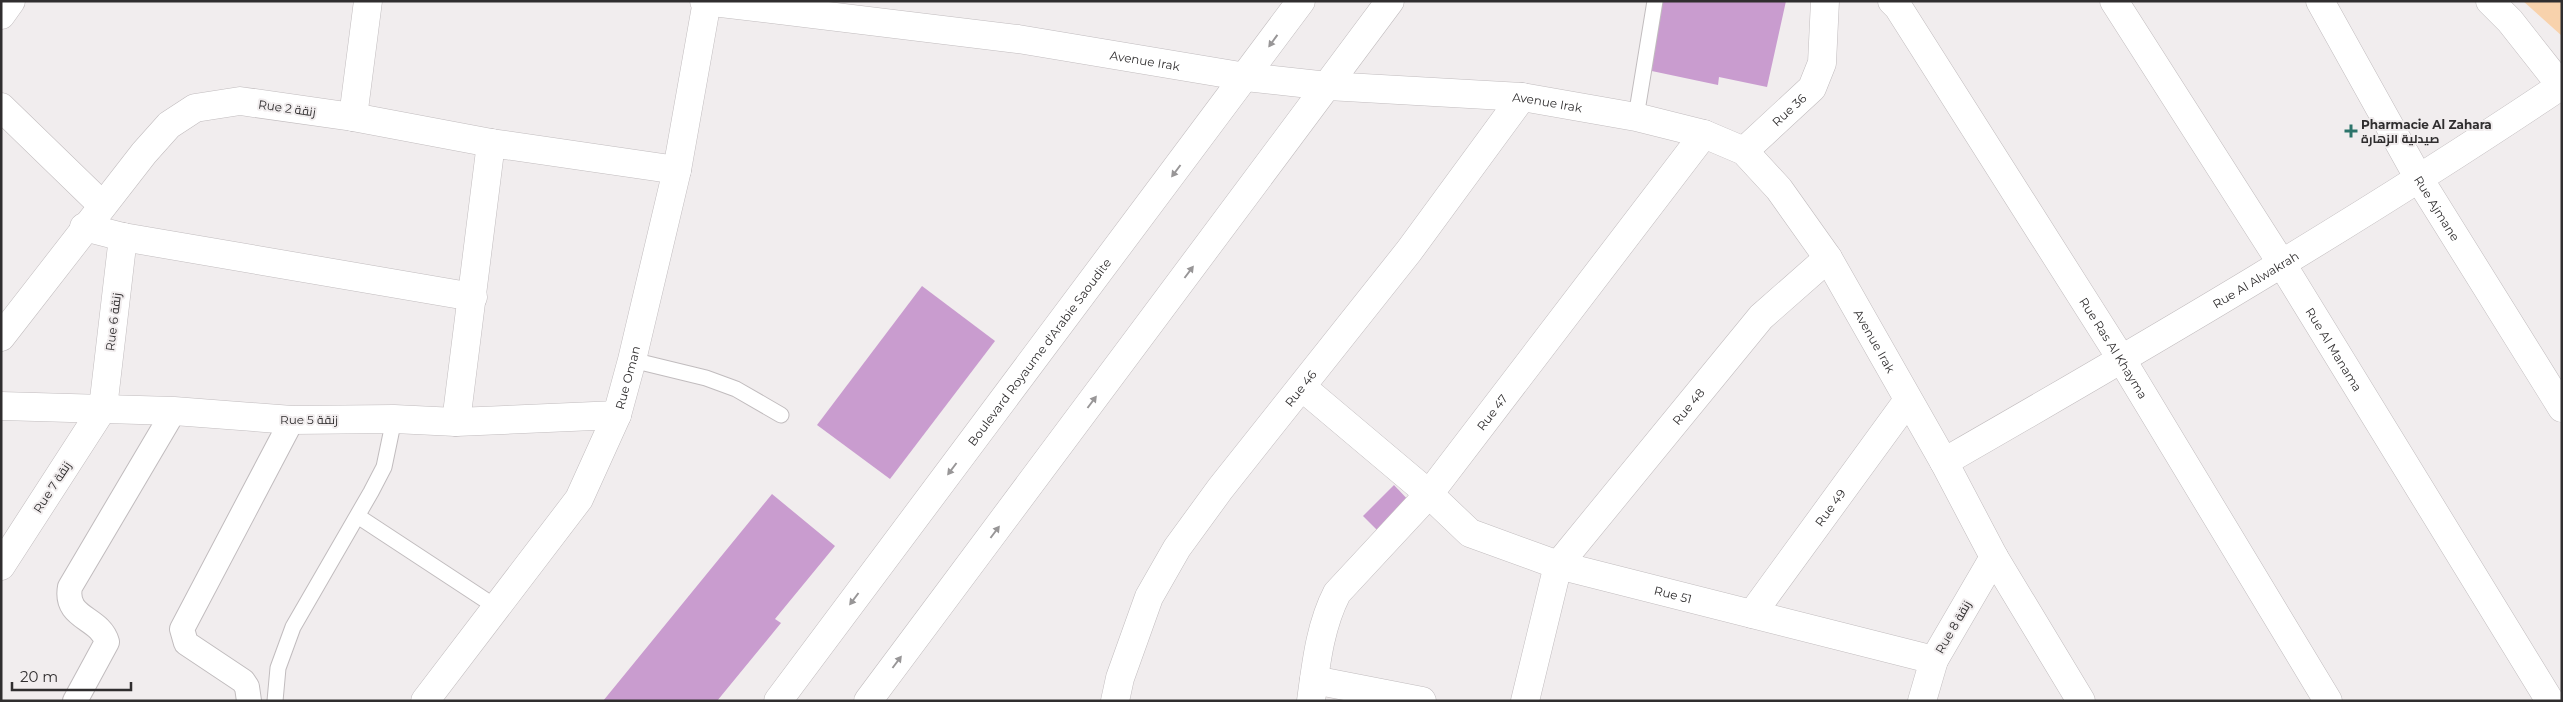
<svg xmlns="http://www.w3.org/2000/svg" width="2563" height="702" font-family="Montserrat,Cairo,sans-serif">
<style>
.green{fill:#f8d2ac}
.building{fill:#c99ccf}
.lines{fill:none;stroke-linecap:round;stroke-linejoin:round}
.service-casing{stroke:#c1bcbe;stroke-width:17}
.pedestrian-casing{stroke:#c1bcbe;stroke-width:26}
.minor-casing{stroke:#c1bcbe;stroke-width:29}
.secondary-casing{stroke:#c1bcbe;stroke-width:29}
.service{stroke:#fff;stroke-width:15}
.pedestrian{stroke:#fff;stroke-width:24}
.minor{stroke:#fff;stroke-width:28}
.secondary{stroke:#fff;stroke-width:28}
.oneway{fill:#989697}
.poi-dot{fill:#2d746b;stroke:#f1edee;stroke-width:2}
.labels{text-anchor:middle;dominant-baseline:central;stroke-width:4;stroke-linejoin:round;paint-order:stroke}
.street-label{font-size:12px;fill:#302e2f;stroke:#f1edee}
.poi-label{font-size:12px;font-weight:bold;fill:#302e2f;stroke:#f1edee;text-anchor:start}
</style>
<rect width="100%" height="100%" fill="#f1edee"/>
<polygon class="green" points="2523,1 2562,1 2562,36"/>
<g class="building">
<polygon points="1662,1 1786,1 1767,87 1719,77 1718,85 1647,70"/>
<polygon points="922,286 995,341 890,479 817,425"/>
<polygon points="1394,485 1411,503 1381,534 1363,516"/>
<polygon points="772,494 835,546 775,619 781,623 717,701 603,701"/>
</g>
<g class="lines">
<defs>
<g id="service">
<polyline points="1636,117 1655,1"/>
<polyline points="632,360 706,378 736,389 781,415"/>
<polyline points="359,517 496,607"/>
<polyline points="275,701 278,668 293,627 371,492 384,467 394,419"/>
</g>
<g id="pedestrian">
<path d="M75,701L107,642C100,617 64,619 70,587L174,411"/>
<polyline points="249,701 247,687 243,681 186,643 182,629 292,420"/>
</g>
<g id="minor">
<path id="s1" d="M704,1L1018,39L1246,77L1328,86L1522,97L1636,117L1704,134L1744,151L1779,189L1828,258L1944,462L1994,557L2081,701"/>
<path id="s2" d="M1892,1L1898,7L2122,360L2328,701"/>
<path id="s3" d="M2114,1L2282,264L2550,701"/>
<path id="s4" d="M2320,1L2418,177L2562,408"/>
<polyline points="2490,1 2510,21 2562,87"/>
<polyline points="1,15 11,1"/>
<polyline points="1,107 102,205"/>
<polyline points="353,117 368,1"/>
<path id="s5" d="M1744,151L1812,88L1822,63L1825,1"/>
<polyline points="84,227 123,237 473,297"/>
<polyline points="1,337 144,153 169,125 195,108 240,101 353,117 491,143 677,170"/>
<path id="s6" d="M1302,387L1429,494L1470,533L1558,565L1934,660"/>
<polyline points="1,406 174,411 292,420 394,419 456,422 617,415"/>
<polyline points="456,422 491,143"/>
<path id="s7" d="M1944,462C2153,342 2361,220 2562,85"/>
<polyline points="1,566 103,408 123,237"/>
<path id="s8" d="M1752,614L1908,400"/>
<polyline points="1314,680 1422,701"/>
<path id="s9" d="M425,701L579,499L617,415L632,360L677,170L707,1"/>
<path id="s10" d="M1115,701L1120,678L1149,597L1177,548L1220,489L1409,251L1522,97"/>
<path id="s11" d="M1311,701C1316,664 1320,626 1337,593L1429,494L1704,134"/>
<path id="s12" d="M1525,701L1558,565L1761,317L1828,258"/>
<polyline points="1922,701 1934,660 1994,557"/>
</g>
<g id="secondary">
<path id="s13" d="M778,701L1301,1"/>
<polyline points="868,701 1390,1"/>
</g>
</defs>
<use href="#service" class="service-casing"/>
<use href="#pedestrian" class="pedestrian-casing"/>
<use href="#minor" class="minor-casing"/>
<use href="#secondary" class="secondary-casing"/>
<use href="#service" class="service"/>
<use href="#pedestrian" class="pedestrian"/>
<use href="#minor" class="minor"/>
<use href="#secondary" class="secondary"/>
</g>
<defs><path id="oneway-solid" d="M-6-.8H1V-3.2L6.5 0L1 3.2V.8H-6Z" transform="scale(1.25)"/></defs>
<g class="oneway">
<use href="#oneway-solid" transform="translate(1273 41) rotate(126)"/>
<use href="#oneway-solid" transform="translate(1176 171) rotate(127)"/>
<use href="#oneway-solid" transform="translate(1189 272) rotate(-53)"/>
<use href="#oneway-solid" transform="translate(1092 402) rotate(-53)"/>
<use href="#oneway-solid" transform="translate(952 469) rotate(127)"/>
<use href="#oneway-solid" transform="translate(995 532) rotate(-53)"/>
<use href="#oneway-solid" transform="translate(854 599) rotate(127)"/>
<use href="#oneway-solid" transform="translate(897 662) rotate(-53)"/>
</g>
<path class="poi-dot" d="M2348.5 123.5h5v5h5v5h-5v5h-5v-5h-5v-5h5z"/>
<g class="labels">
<g class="street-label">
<text stroke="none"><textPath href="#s1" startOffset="445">Avenue Irak</textPath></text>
<text stroke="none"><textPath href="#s1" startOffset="850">Avenue Irak</textPath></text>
<text transform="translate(287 108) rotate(8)">Rue 2 زنقة</text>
<text stroke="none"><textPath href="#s5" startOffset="61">Rue 36</textPath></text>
<text stroke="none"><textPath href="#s4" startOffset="238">Rue Ajmane</textPath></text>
<text stroke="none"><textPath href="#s7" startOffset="361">Rue Al Alwakrah</textPath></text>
<text transform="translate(113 322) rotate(-83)">Rue 6 زنقة</text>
<text stroke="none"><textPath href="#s1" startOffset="1285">Avenue Irak</textPath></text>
<text stroke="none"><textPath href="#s2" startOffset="412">Rue Ras Al Khayma</textPath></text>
<text stroke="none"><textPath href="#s3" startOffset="412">Rue Al Manama</textPath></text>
<text stroke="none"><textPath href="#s13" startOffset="436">Boulevard Royaume d'Arabie Saoudite</textPath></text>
<text stroke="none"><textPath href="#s9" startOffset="385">Rue Oman</textPath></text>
<text stroke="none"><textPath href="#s10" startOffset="368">Rue 46</textPath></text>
<text stroke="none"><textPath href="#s12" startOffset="345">Rue 48</textPath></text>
<text stroke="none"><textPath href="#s11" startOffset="350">Rue 47</textPath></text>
<text x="309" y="419">Rue 5 زنقة</text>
<text transform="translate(52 487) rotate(-57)">Rue 7 زنقة</text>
<text stroke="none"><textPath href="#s8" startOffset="132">Rue 49</textPath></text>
<text stroke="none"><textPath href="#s6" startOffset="435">Rue 51</textPath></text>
<text transform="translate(1953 627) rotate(-60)">Rue 8 زنقة</text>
</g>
<g class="poi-label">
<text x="2361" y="124">Pharmacie Al Zahara<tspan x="2361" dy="14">صيدلية الزهارة</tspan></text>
</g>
</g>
<rect width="2563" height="702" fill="none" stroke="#302e2f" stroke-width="5"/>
<path d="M12 682v8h119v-8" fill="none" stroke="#302e2f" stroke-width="2.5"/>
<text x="20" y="682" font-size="15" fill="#302e2f" stroke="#f1edee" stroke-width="4" paint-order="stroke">20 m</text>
</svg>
